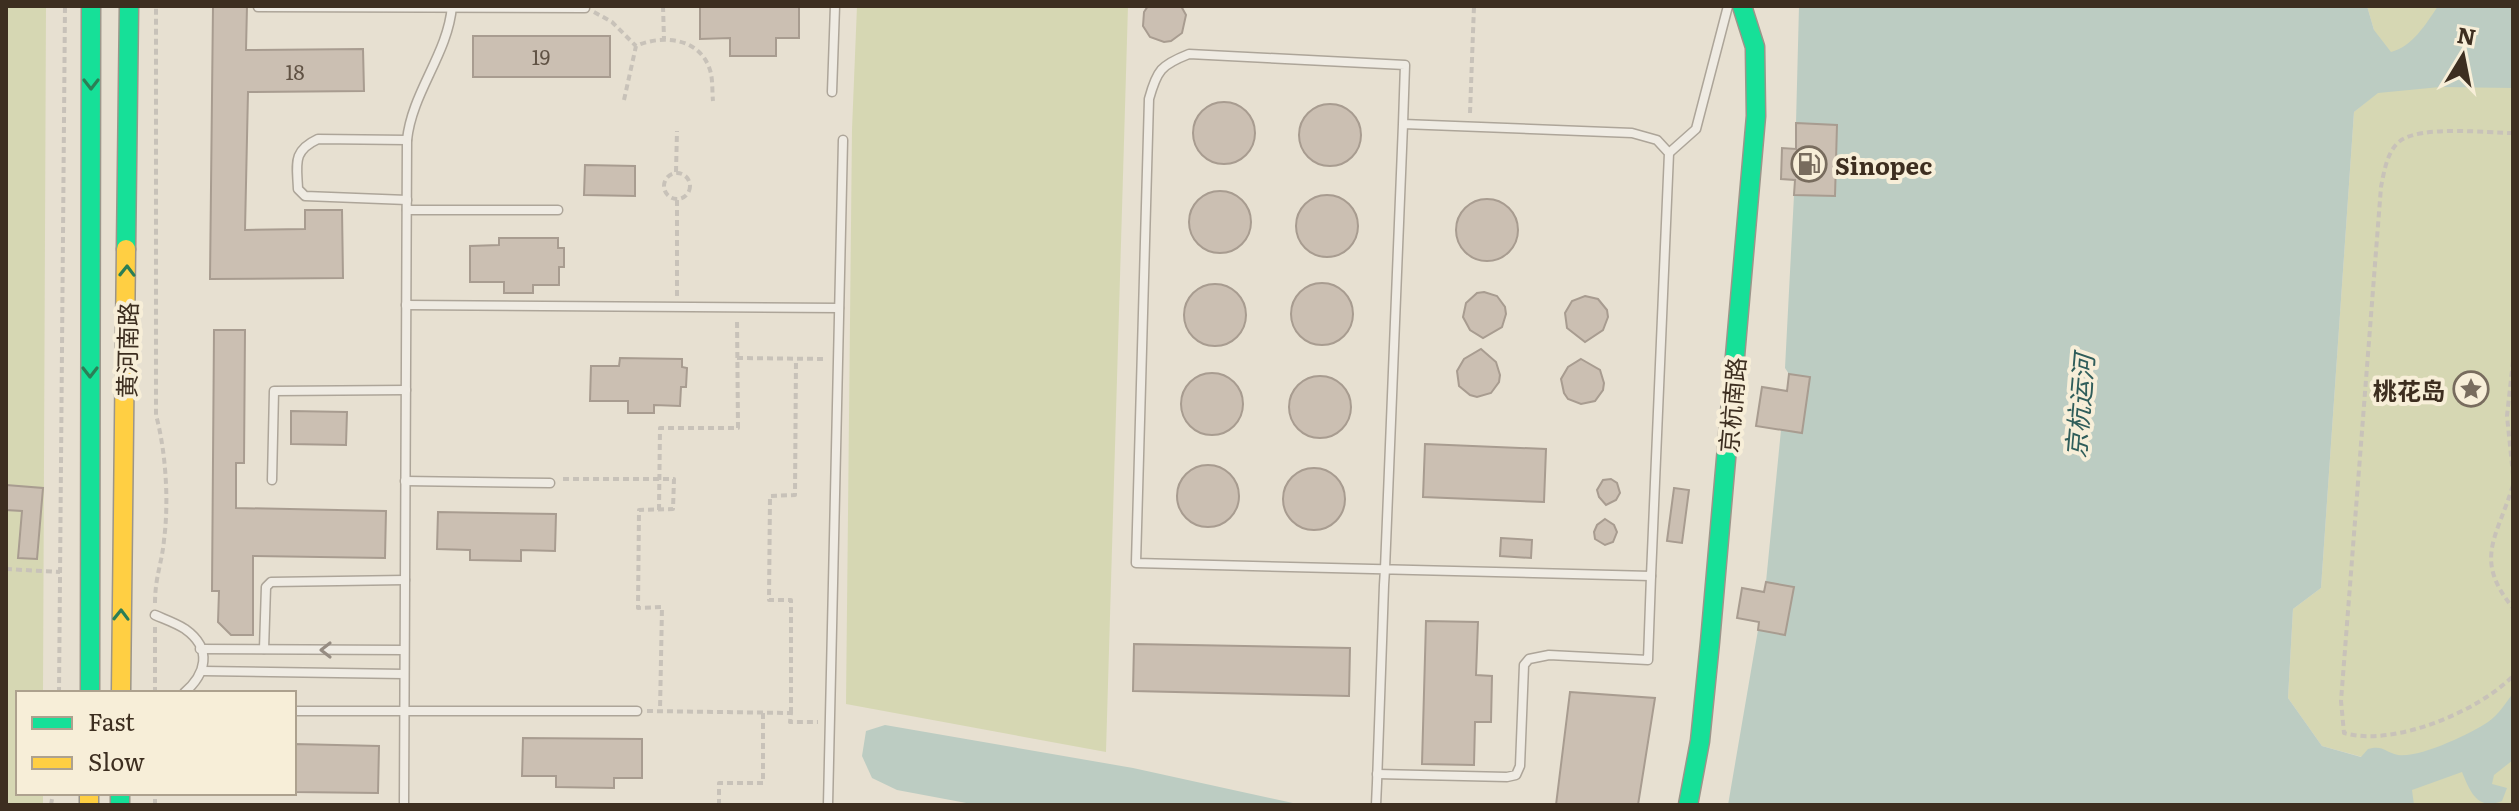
<svg xmlns="http://www.w3.org/2000/svg" width="2519" height="811" font-family="Literata,'Noto Sans SC',serif">
<style>
.green{fill:#d6d7b3}
.water{fill:#bcccc2}
.building{fill:#cbbfb2;stroke:#a89c90;stroke-width:2}
.lines{fill:none;stroke-linecap:round;stroke-linejoin:round}
.lane-casing{stroke:#ada599;stroke-width:11}
.fast-casing{stroke:#9c958a;stroke-width:21}
.slow-casing{stroke:#9c958a;stroke-width:21}
.path{stroke:#c8c2b9;stroke-width:4;stroke-dasharray:6 4;stroke-linecap:butt}
.lane{stroke:#efebe3;stroke-width:8}
.fast{stroke:#16e098;stroke-width:18}
.slow{stroke:#ffcf43;stroke-width:18}
.oneway{stroke:#2b7e56}
.oneway2{stroke:#968c82}
.labels{text-anchor:middle;dominant-baseline:central;stroke-width:8;stroke-linejoin:round;paint-order:stroke}
.number-label{font-size:20px;fill:#605244}
.poi-label{font-size:24px;font-weight:bold;fill:#3d2e20;stroke:#f7eed8;text-anchor:start}
.street-label{font-size:24px;fill:#3d2e20;stroke:#f7eed8}
.water-label{font-size:26px;font-style:italic;fill:#2f5d5a;stroke:#f7eed8}
</style>
<rect width="100%" height="100%" fill="#e7e0d1"/>
<g class="green">
<polygon points="6,6 46,6 43,693 18,693 18,793 43,793 43,805 6,805"/>
<polygon points="857,6 1128,6 1106,752 846,704 852,129"/>
<polygon points="2367,6 2513,6 2513,805 2370,805 2362,757 2322,746 2288,698 2293,609 2321,588 2354,112 2378,92 2374,30"/>
</g>
<g class="water">
<path d="M1799,6H2367L2374,30L2391,52C2412,47 2426,24 2438,6H2513V88L2440,87L2378,93L2354,112L2321,588L2293,609L2288,698L2322,746L2361,757L2368,749C2384,745 2384,752 2398,755C2420,758 2470,734 2488,722C2498,715 2506,703 2513,693V760L2494,775L2492,784L2507,788L2502,801C2477,811 2470,791 2462,772L2412,790L2414,805H1728L1758,630L1785,635L1794,588L1766,582L1781,430L1802,433L1810,378L1789,374L1785,368L1794,195H1835L1837,125L1796,123Z"/>
<polygon points="885,725 1133,768 1302,805 977,805 897,790 872,778 862,756 866,731"/>
</g>
<g class="building">
<polygon points="213,6 247,6 246,50 363,49 364,91 248,92 245,230 305,229 305,210 342,210 343,278 210,279"/>
<polygon points="799,6 799,38 776,38 776,56 730,56 730,38 700,39 700,7"/>
<polygon points="1148,6 1181,6 1186,15 1182,33 1171,41 1164,42 1150,37 1143,26 1144,12"/>
<rect x="473" y="36" width="137" height="41"/>
<circle cx="1224" cy="133" r="31"/>
<circle cx="1330" cy="135" r="31"/>
<polygon points="1796,123 1837,125 1835,196 1794,195 1795,180 1781,179 1782,148 1796,149"/>
<polygon points="585,165 635,166 635,196 584,195"/>
<circle cx="1220" cy="222" r="31"/>
<circle cx="1327" cy="226" r="31"/>
<circle cx="1487" cy="230" r="31"/>
<polygon points="499,238 558,238 558,248 564,248 564,267 559,267 559,285 533,285 533,293 504,293 504,282 470,282 470,246 499,245"/>
<circle cx="1322" cy="314" r="31"/>
<circle cx="1215" cy="315" r="31"/>
<polygon points="1484,292 1497,296 1505,307 1506,314 1502,327 1483,338 1470,330 1463,317 1466,303 1477,293"/>
<polygon points="1585,296 1598,299 1607,310 1608,317 1603,330 1585,342 1567,328 1565,313 1572,301"/>
<polygon points="214,330 245,330 244,463 236,463 236,508 386,511 385,558 253,556 253,635 231,635 218,622 219,591 212,591"/>
<polygon points="1481,349 1496,362 1500,375 1499,382 1491,393 1477,397 1470,395 1459,386 1457,371 1464,359"/>
<polygon points="620,358 682,359 682,367 687,368 686,387 681,387 680,406 654,405 654,413 628,413 628,401 590,401 591,366 619,366"/>
<polygon points="1581,359 1600,370 1604,383 1603,390 1595,401 1581,404 1568,399 1564,393 1561,379 1568,367"/>
<circle cx="1212" cy="404" r="31"/>
<polygon points="1789,374 1810,377 1802,433 1756,426 1762,387 1787,391"/>
<circle cx="1320" cy="407" r="31"/>
<polygon points="291,411 347,412 346,445 291,444"/>
<polygon points="1425,444 1546,449 1544,502 1423,497"/>
<circle cx="1208" cy="496" r="31"/>
<circle cx="1314" cy="499" r="31"/>
<polygon points="1611,479 1617,483 1620,493 1616,500 1606,505 1599,497 1597,490 1603,480"/>
<polygon points="6,485 43,488 37,559 18,558 22,511 6,510"/>
<polygon points="1674,488 1689,490 1682,543 1667,541"/>
<polygon points="438,512 556,514 555,551 521,550 521,561 470,560 470,550 437,549"/>
<polygon points="1605,519 1614,525 1617,532 1613,542 1605,545 1595,539 1594,532 1597,525"/>
<polygon points="1501,538 1532,540 1531,558 1500,556"/>
<polygon points="1766,582 1794,587 1785,635 1758,630 1759,622 1737,618 1742,588 1764,592"/>
<polygon points="1426,621 1478,622 1476,675 1492,676 1491,722 1475,722 1474,765 1422,764"/>
<polygon points="1134,644 1350,648 1349,696 1133,691"/>
<polygon points="1570,692 1655,698 1638,805 1556,805"/>
<polygon points="523,738 642,739 642,778 614,778 614,788 556,787 556,776 522,776"/>
<polygon points="294,744 379,746 378,793 294,792"/>
</g>
<g class="lines">
<defs>
<g id="lane">
<polyline points="258,7 585,8"/>
<polyline points="832,92 835,6"/>
<polyline points="1669,153 1696,129 1728,6"/>
<path d="M407,200L305,196L298,189C297,164 292,151 318,139L407,140"/>
<polyline points="407,210 558,210"/>
<polyline points="406,305 839,308"/>
<polyline points="272,480 274,391 406,390"/>
<polyline points="405,481 550,483"/>
<path d="M155,615C164,619 176,623 185,629C213,649 206,674 184,693"/>
<polyline points="200,649 404,650"/>
<polyline points="264,649 266,587 271,582 405,580"/>
<polyline points="203,671 404,674"/>
<polyline points="294,711 637,711"/>
<polyline points="1377,774 1507,777 1516,775 1520,766 1524,665 1529,659 1549,655 1648,660 1651,576"/>
<path d="M404,805L407,140C412,92 448,54 452,6"/>
<polyline points="828,805 843,140"/>
<path d="M1376,805L1377,783L1384,585L1385,569L1403,124L1405,65L1189,54C1161,65 1157,70 1149,99L1136,563L1651,576L1669,153L1657,140L1632,133L1403,124"/>
</g>
<g id="fast">
<polyline points="126,249 129,6"/>
<polyline points="90,693 91,6"/>
<polyline points="120,793 120,805"/>
<polyline points="1688,805 1700,741 1710,642 1756,116 1755,47 1742,6"/>
</g>
<g id="slow">
<polyline points="121,693 126,249"/>
<polyline points="89,793 89,805"/>
</g>
</defs>
<use href="#lane" class="lane-casing"/>
<use href="#fast" class="fast-casing"/>
<use href="#slow" class="slow-casing"/>
<g class="path">
<polyline points="663,6 664,39"/>
<polyline points="594,12 612,22 636,46"/>
<path d="M624,100L636,46C663,34 700,38 710,70C713,79 712,92 713,101"/>
<polyline points="1470,113 1474,6"/>
<path d="M2513,133C2487,133 2421,125 2400,141C2387,151 2384,172 2381,187L2341,701L2344,733C2394,747 2477,712 2513,676"/>
<polyline points="676,172 677,131"/>
<circle cx="677" cy="186" r="13"/>
<polyline points="677,296 677,199"/>
<polyline points="737,358 826,359"/>
<polyline points="2513,361 2507,416 2513,475"/>
<polyline points="563,479 674,479 673,509 639,510 638,608 662,607 660,711"/>
<path d="M2513,485C2497,538 2473,559 2513,608"/>
<polyline points="659,510 660,428 738,428 737,318"/>
<polyline points="6,569 60,572"/>
<path d="M155,603C155,577 162,563 164,540C169,502 166,452 156,415V6"/>
<polyline points="59,693 65,6"/>
<polyline points="155,693 155,627"/>
<polyline points="647,711 791,713 790,722 818,722"/>
<polyline points="791,713 791,600 769,600 770,496 795,495 796,359"/>
<polyline points="51,805 53,793"/>
<polyline points="155,805 155,793"/>
<polyline points="719,805 719,783 763,783 763,713"/>
</g>
<use href="#lane" class="lane"/>
<use href="#fast" class="fast"/>
<use href="#slow" class="slow"/>
</g>
<defs><path id="oneway-chevron" d="M-2-3.5L2.5 0L-2 3.5" fill="none" stroke-width="1.6" stroke-linecap="round" stroke-linejoin="round" transform="scale(2)"/></defs>
<g class="oneway">
<use href="#oneway-chevron" transform="translate(91 84) rotate(90)"/>
<use href="#oneway-chevron" transform="translate(127 271) rotate(-89)"/>
<use href="#oneway-chevron" transform="translate(90 372) rotate(90)"/>
<use href="#oneway-chevron" transform="translate(121 615) rotate(-89)"/>
</g>
<use class="oneway2" href="#oneway-chevron" transform="translate(326 650) rotate(-180)"/>
<defs>
<symbol id="fuel-ring" viewBox="-11 -11 22 22"><circle r="9.5" fill="#f7eed8" stroke="#786c5e" stroke-width="1.5"/><path d="M-5.5-6h7V0h2V4h1.3V-2.5L3-4.5l.8-.8L6-3V5H2.5V1h-1V6h-7ZM-4.2-4.7v3.2H.2V-4.7Z" fill="#786c5e"/></symbol>
<symbol id="sight-ring" viewBox="-11 -11 22 22"><circle r="9.5" fill="#f7eed8" stroke="#786c5e" stroke-width="1.5"/><path d="M0-6L1.8-2.2L6-1.7L2.9 1.2L3.7 5.4L0 3.3L-3.7 5.4L-2.9 1.2L-6-1.7L-1.8-2.2Z" fill="#786c5e"/></symbol>
</defs>
<g fill-rule="evenodd">
<use href="#fuel-ring" x="1789" y="144" width="40" height="40"/>
<use href="#sight-ring" x="2451" y="369" width="40" height="40"/>
</g>
<g class="labels">
<g class="number-label">
<text x="541" y="56">19</text>
<text x="295" y="71">18</text>
</g>
<g class="poi-label">
<text x="1835" y="164">Sinopec</text>
<text x="2445" y="389" text-anchor="end">桃花岛</text>
</g>
<g class="street-label">
<text transform="translate(126 350) rotate(-89)">黄河南路</text>
<text transform="translate(1731 405) rotate(-85)">京杭南路</text>
</g>
<g class="water-label">
<text transform="translate(2078 406) rotate(-85)">京杭运河</text>
</g>
</g>
<rect width="2519" height="811" fill="none" stroke="#3d2e20" stroke-width="16"/>
<rect x="16" y="691" width="280" height="104" fill="#f7eed8" stroke="#ada18e" stroke-width="2"/>
<rect x="32" y="717" width="40" height="12" fill="#16e098" stroke="#ada18e" stroke-width="2"/>
<text x="88" y="731" font-size="24" fill="#3d2e20">Fast</text>
<rect x="32" y="757" width="40" height="12" fill="#ffcf43" stroke="#ada18e" stroke-width="2"/>
<text x="88" y="771" font-size="24" fill="#3d2e20">Slow</text>
<g transform="translate(2463 56) rotate(10)" stroke="#f7eed8" stroke-width="6" paint-order="stroke">
<path d="M0-6L14 30L0 20L-14 30Z" fill="#3d2e20"/>
<text y="-12" font-size="22" font-weight="bold" text-anchor="middle" fill="#3d2e20">N</text>
</g>
</svg>
